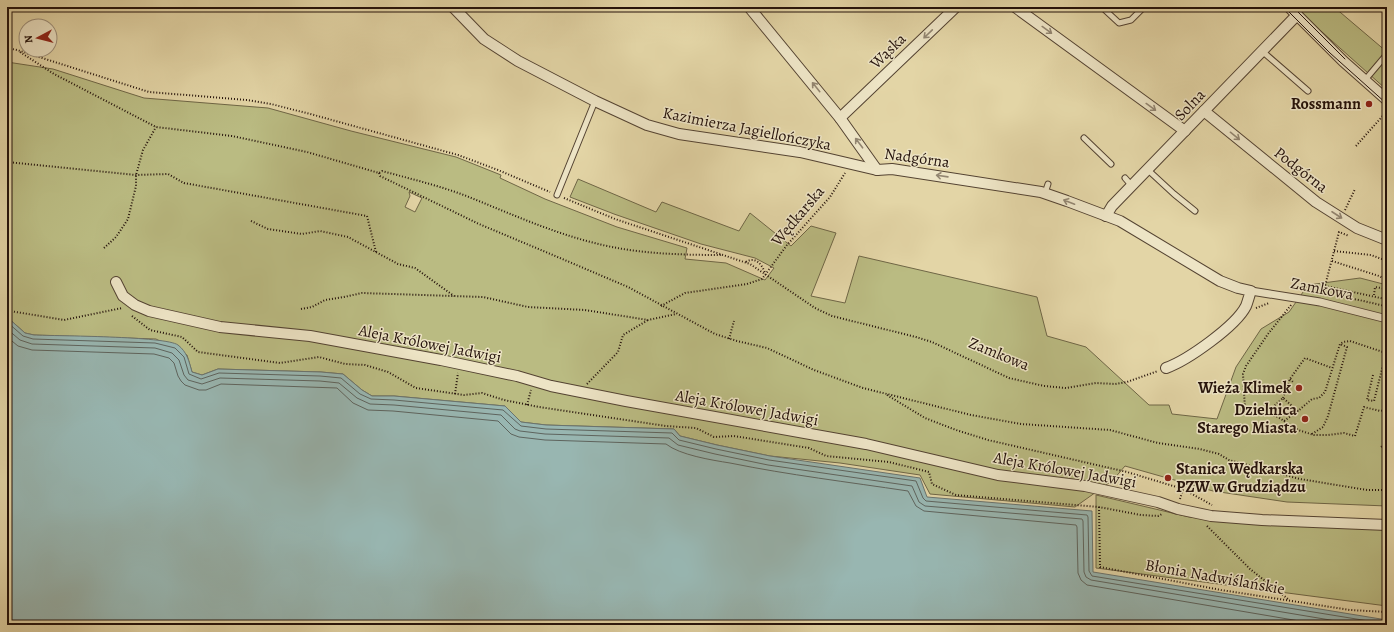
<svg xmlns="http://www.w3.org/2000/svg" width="1394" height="632" font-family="Alegreya,serif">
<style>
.green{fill:#babb82;stroke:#6f6646;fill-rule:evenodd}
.water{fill:#98b6b1;stroke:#6a746f}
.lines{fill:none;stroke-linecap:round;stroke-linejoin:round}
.shore{stroke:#5e645e;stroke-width:1}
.service-casing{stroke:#544332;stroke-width:7}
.pedestrian-casing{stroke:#544332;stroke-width:9}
.minor-casing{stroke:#544332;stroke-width:12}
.path{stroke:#24120b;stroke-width:2;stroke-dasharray:1 2;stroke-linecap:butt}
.service{stroke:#ede4c5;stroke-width:5}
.pedestrian{stroke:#ede4c5;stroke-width:7}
.minor{stroke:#ede4c5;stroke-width:10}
.tram{stroke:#24120b;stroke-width:1}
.oneway{stroke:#938671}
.poi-dot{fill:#8f2418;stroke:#ede4c5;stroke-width:1.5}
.labels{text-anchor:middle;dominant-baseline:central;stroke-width:3;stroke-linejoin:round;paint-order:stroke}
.street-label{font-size:16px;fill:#24120b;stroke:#ede4c5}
.poi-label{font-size:16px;font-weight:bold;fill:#24120b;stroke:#ede4c5;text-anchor:end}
</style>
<rect width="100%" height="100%" fill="#e3d5a6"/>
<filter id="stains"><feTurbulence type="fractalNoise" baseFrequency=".005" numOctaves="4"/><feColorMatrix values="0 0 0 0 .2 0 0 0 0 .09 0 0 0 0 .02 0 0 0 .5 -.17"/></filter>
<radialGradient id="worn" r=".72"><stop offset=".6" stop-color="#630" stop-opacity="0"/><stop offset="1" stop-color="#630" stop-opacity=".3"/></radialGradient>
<g class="green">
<polygon points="1294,7 1334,7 1387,52 1387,90"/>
<path d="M7,62L53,69L144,98L268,108L351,131L456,157L501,175L500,178L545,199L617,227L687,248L685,259L726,263L765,280L774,268L755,258L701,244L614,214L570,197L578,179L656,212L662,202L739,231L750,213L791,246L811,226L836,233L811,296L845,303L859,256L1037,297L1047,336L1086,347L1149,405H1169L1172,414L1217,419L1236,367L1261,329L1289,312L1308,285L1360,278L1387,285V506L1287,502L1213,491L1125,466L1113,480L1075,507L930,494L920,475L840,463L770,456L717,445L680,436L674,429L546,425L521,422L505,406L394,396H372L362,390L343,374L321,372L218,369L202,375L192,372L187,355L156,339L34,335L25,333L7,317ZM409,192L422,198L415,212L405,207L410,196Z"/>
<polygon points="1096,495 1189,517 1243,522 1387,530 1387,606 1096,568"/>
</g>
<path class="water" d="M7,317L25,333L34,335C56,336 166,336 178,345C187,352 189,361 192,372L202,375L218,369L321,372L343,374L362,390L372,396H394L505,406L521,422L546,425L674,429L680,436L717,445L770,456L920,478L927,497L1092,511L1093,572L1387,620V625H7Z"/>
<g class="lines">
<g class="shore">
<polyline points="7,322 23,336 33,339 155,343 175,348 184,357 189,374 201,379 219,373 320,376 341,378 360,394 371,399 394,400 503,410 521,426 546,429 672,433 679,440 716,449 769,460 916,481 923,498 926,501 1087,515 1088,517 1089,571 1092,576 1387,624"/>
<polyline points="7,329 20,340 32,344 155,348 172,353 179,360 184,375 188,380 202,384 220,378 320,381 339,383 357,398 370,404 394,405 501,415 515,429 520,431 545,434 669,438 678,445 715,454 768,465 912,486 919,502 925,506 1082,519 1083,521 1084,572 1086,577 1091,580 1360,625"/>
<path d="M7,337L18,346L32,350L154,354L169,358L174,363L178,376L181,381L185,385L199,390H206L221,384L337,388L353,403L368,410L393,411L498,421L511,434L519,437L545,440L666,444C680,455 711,460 730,463C789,475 848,482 908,491L916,506L924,511L1076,525L1077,527L1078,573L1081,580L1087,585L1323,625"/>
</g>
<defs>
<g id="service">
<polyline points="1105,10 1119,23 1131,20 1144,7"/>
<polyline points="1262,51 1308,91"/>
<polyline points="1365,80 1387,54"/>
<polyline points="1084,138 1111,164"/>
<polyline points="1148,170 1174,194 1195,211"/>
<polyline points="1125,178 1132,186"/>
<polyline points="1045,193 1048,184"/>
<polyline points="557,195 595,101"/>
</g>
<polyline id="pedestrian" points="1251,291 1320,302 1387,319"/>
<g id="minor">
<path d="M453,7L484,39L518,61L595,101L647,125L679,134L800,152L877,170L892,169L1041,192L1067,201L1120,221L1220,281L1238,288L1251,291C1249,296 1248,301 1246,306C1236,326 1188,360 1166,368"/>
<polyline points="749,7 840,118 877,170"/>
<polyline points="1015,7 1185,131"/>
<polyline points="1289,7 1343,61 1387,100"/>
<polyline points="1204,111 1316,202 1357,228 1387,240"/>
<polyline points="840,118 956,7"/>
<polyline points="1106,216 1112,206 1297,15"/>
<polyline points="116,282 123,296 135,305 149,311 220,327 310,336 441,360 517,376 551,386 626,401 866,444 998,475 1085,486 1158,502 1178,509 1211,516 1262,520 1387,525"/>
</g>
</defs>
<use href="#service" class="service-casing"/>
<use href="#pedestrian" class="pedestrian-casing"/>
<use href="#minor" class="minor-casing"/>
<g class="path">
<polyline points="7,48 17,50 149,92 247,100 271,104 314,115 458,155 498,170 550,192"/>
<path d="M20,52L54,74L156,127L232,136L307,152L379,173L382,171C411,179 441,186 469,197C516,216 562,237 612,247C647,254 686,255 721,255"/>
<polyline points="1356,146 1387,111"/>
<polyline points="7,162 136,175 168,174 184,183 367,216 376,252"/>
<polyline points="379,173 380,176 479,224 560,258 628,287 715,334 737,341 767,348 814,370 863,388 971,415 1021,424 1110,430 1158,443 1200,449 1219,454 1229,460 1300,479 1367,490 1387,490"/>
<polyline points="564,198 615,219 750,264 815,308 832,316 916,337 932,342 1009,378 1044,386 1066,388 1096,383 1115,384 1127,382 1158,371"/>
<polyline points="1345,210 1355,189"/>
<polyline points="251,221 268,229 302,234 320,231 348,237 398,264 415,268 454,296"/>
<polyline points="104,248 116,237 128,219 136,186 136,175 143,150 156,127"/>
<polyline points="1334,251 1371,255 1387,261"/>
<polyline points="1332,261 1379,276 1387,280"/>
<path d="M746,262C755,256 762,264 765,273"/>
<polyline points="1325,286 1385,299 1385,308"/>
<polyline points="1324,294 1325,286 1339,232 1349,236"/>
<polyline points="1374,295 1375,287 1387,289"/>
<polyline points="1340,297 1359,300 1385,306"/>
<path d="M1291,305L1268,334L1246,366L1243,374L1245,409L1249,413C1265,416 1272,408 1283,398L1298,411L1312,399L1319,398L1325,392L1340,344L1343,342L1350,341L1386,353"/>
<polyline points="661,306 685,293 747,284 762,279 787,245 830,197 845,173"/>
<polyline points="7,307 10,311 64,320 122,308"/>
<polyline points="1256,308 1269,303"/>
<polyline points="301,309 312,307 325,300 344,297 362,293 483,297 528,307 585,310 648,320 676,314"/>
<polyline points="132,316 150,330 182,337 198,352 280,363 319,357 345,364 365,365 388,372 416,388 464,395 482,393 504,400 539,407 666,426 696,428 714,437 734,436 809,448 826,456 889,462 929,472 932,484 956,495 1099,507 1141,515 1158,516 1162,514"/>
<polyline points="729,339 734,321"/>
<polyline points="1373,375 1367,400 1374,401 1386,353"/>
<polyline points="1290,379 1293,382"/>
<polyline points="587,384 618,352 623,335 648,320"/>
<polyline points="455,394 458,373"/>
<polyline points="887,395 925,418 956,430 988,440 1127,472 1183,489 1212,505"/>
<polyline points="1283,398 1290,379 1305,358 1332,368"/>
<polyline points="527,405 531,390"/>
<polyline points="1265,413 1278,417 1284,421 1298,411"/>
<polyline points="1284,421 1298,430 1314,435 1328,435 1344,433 1355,436 1364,407 1380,411 1387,410"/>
<polyline points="1312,434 1323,427 1328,416 1347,347 1340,344"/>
<polyline points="1381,447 1387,443"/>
<polyline points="1180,499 1183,489"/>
<polyline points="1099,507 1100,567 1221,590 1350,610 1387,612"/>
<polyline points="1207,526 1250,569 1288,599"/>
</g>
<use href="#service" class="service"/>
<use href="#pedestrian" class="pedestrian"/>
<use href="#minor" class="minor"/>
<g class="tram">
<polyline points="1284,7 1330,53 1387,104"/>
<polyline points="1293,7 1345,59"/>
</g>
</g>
<defs><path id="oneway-shaft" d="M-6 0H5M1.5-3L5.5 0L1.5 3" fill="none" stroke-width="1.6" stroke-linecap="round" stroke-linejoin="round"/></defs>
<g class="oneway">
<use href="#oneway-shaft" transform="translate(1047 30) rotate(36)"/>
<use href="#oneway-shaft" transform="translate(928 34) rotate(136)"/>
<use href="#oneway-shaft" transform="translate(816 87) rotate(-129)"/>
<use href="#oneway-shaft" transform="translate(1151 107) rotate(36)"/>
<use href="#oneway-shaft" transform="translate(1235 136) rotate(39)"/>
<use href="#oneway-shaft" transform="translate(859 143) rotate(-127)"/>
<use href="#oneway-shaft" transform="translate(942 176) rotate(-172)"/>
<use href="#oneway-shaft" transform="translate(1069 202) rotate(-159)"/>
<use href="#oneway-shaft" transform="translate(1337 215) rotate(33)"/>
</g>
<g class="poi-dot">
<circle cx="1369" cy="104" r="4"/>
<circle cx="1299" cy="388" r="4"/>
<circle cx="1305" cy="419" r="4"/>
<circle cx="1168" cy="478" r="4"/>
</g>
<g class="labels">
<g class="street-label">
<text transform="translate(888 51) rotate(-44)">Wąska</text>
<text transform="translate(1190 105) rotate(-46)">Solna</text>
<text transform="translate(747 129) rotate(11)">Kazimierza Jagiellończyka</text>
<text transform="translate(917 158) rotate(8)">Nadgórna</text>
<text transform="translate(1301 170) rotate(38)">Podgórna</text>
<text transform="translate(798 216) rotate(-50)">Wędkarska</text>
<text transform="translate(1322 289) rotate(11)">Zamkowa</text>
<text transform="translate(430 344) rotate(11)">Aleja Królowej Jadwigi</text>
<text transform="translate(999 354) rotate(22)">Zamkowa</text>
<text transform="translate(747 408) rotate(10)">Aleja Królowej Jadwigi</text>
<text transform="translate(1065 470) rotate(10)">Aleja Królowej Jadwigi</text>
<text transform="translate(1215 577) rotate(10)">Błonia Nadwiślańskie</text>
</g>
<g class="poi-label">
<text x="1361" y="104">Rossmann</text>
<text x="1291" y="388">Wieża Klimek</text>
<text x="1297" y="410">Dzielnica<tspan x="1297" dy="18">Starego Miasta</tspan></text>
<text x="1176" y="469" text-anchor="start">Stanica Wędkarska<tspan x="1176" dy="18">PZW w Grudziądzu</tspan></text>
</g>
</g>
<rect width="1394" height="632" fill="none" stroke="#e3d5a6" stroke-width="24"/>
<rect x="8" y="8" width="1378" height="616" fill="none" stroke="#24120b" stroke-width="2"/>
<rect x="12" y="12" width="1370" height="608" fill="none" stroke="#24120b"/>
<g transform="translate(38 38) rotate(263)"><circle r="19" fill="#ede4c5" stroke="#9d907b"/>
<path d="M0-3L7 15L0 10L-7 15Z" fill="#8f2418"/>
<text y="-6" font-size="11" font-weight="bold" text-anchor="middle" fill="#24120b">N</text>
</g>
<rect width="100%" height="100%" filter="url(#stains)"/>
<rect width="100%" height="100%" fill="url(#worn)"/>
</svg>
